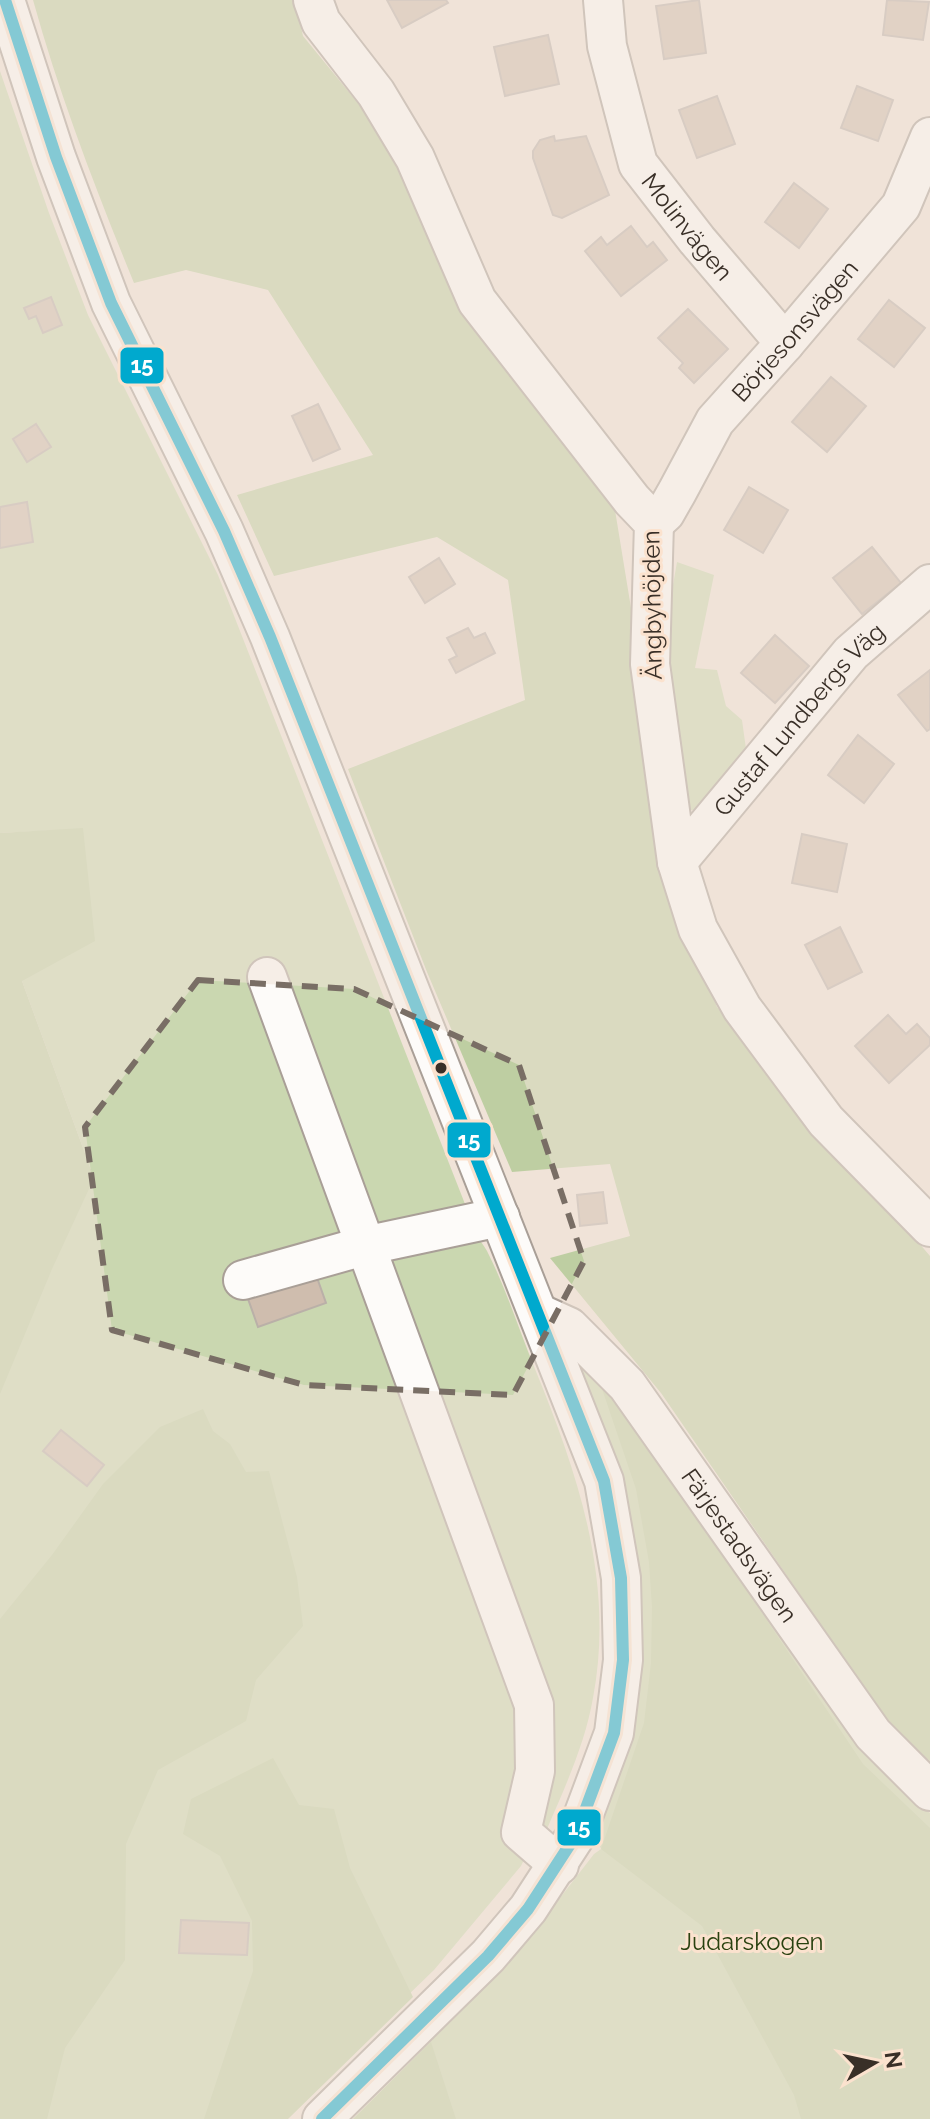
<svg xmlns="http://www.w3.org/2000/svg" width="930" height="2119" font-family="Raleway,sans-serif">
<style>
.green{fill:#cad7b0}
.forest{fill:#becea2}
.building{fill:#cfbdae;stroke:#bab0a8;stroke-width:2}
.lines{fill:none;stroke-linecap:round;stroke-linejoin:round}
.minor-casing{stroke:#a99f97;stroke-width:42}
.minor{stroke:#fdfbf9;stroke-width:38}
.bus-1-casing{stroke:#fbe2ce;stroke-width:18}
.bus-1{stroke:#00a9ce;stroke-width:12}
.marked{fill:none;stroke:#796e65;stroke-width:6;stroke-dasharray:16 10;stroke-linejoin:round}
.bus-dot{fill:#392f27;stroke:#fbe2ce;stroke-width:3}
.labels{text-anchor:middle;dominant-baseline:central;stroke-width:6;stroke-linejoin:round;paint-order:stroke}
.street-label{font-size:24px;fill:#392f27;stroke:#fbe2ce}
.park-label{font-size:24px;fill:#29410f;stroke:#fbe2ce}
.line-badge{stroke:#fbe2ce;stroke-width:3}
.badge-label{font-size:22px;text-anchor:middle;font-weight:bold;fill:#fff}
</style>
<rect width="100%" height="100%" fill="#f0e3d8"/>
<g class="green">
<path d="M0,71L49,213L88,315L218,575L465,1204L456,1213C466,1225 480,1238 487,1251C506,1288 519,1330 535,1369C578,1474 615,1582 593,1698C585,1744 565,1787 547,1829L541,1825L521,1866L434,1970L280,2119H0V1338L94,1178L22,981L82,829L0,833Z"/>
<polygon points="677,562 714,575 695,668 717,670 726,706 742,720 747,756 702,810 690,810 689,803 669,655 669,608"/>
<polygon points="574,1358 581,1358 915,1799 930,1813 930,2119 353,2119 511,1961 594,1854 601,1849 593,1829 629,1732"/>
</g>
<g class="forest">
<path d="M33,0H295L303,36L380,130L499,359L572,456L614,504L631,608L663,867L717,1007L930,1256V1761L898,1737L661,1393L550,1258L630,1236L610,1164L512,1172L427,972L348,769L525,700L508,580L437,537L274,576L237,495L373,455L268,290L186,270L134,283C96,190 60,97 33,0Z"/>
<polygon points="83,828 95,941 22,981 94,1178 52,1269 0,1394 0,833"/>
<polygon points="600,1383 620,1401 863,1764 930,1828 930,2119 801,2119 794,2095 702,1926 601,1849 644,1723 651,1663 652,1607 649,1562 636,1489"/>
<polygon points="203,1409 213,1431 230,1444 246,1472 269,1471 297,1577 303,1626 256,1680 246,1721 158,1770 126,1844 125,1960 65,2048 47,2119 0,2119 0,1619 52,1555 103,1484 160,1427"/>
<polygon points="273,1758 299,1805 334,1809 350,1868 413,1997 288,2119 204,2119 253,1971 252,1921 220,1856 183,1834 191,1799"/>
<polygon points="431,2042 456,2119 353,2119"/>
</g>
<g class="building">
<polygon points="387,0 446,0 448,3 402,28"/>
<polygon points="699,0 706,53 664,59 656,6"/>
<polygon points="887,0 929,2 923,40 883,35"/>
<polygon points="548,35 559,84 505,96 494,47"/>
<polygon points="857,86 893,100 878,141 841,128"/>
<polygon points="717,96 735,144 697,158 679,110"/>
<polygon points="554,136 555,141 586,136 609,195 562,218 553,215 533,158 533,151 540,140"/>
<polygon points="794,183 828,209 799,248 765,222"/>
<polygon points="631,226 647,247 653,242 667,260 621,296 585,251 601,237 607,245"/>
<polygon points="51,297 62,325 43,333 36,316 29,319 24,308"/>
<polygon points="889,300 925,328 894,367 858,339"/>
<polygon points="688,309 728,349 694,383 679,368 683,363 658,338"/>
<polygon points="831,377 866,406 827,452 792,422"/>
<polygon points="318,404 340,449 313,461 292,416"/>
<polygon points="36,424 51,447 27,462 13,439"/>
<polygon points="749,487 788,510 763,553 724,530"/>
<polygon points="27,502 33,542 0,548 0,507"/>
<polygon points="872,547 901,583 862,614 833,578"/>
<polygon points="439,558 455,584 425,603 409,577"/>
<polygon points="468,628 474,638 485,633 495,653 456,673 449,660 457,656 447,638"/>
<polygon points="775,635 809,666 775,703 741,673"/>
<polygon points="930,670 930,729 927,731 898,695"/>
<polygon points="858,735 894,764 864,803 828,775"/>
<polygon points="802,834 847,844 837,892 792,883"/>
<polygon points="840,927 862,972 828,989 805,945"/>
<polygon points="888,1015 906,1034 917,1024 930,1038 930,1045 889,1083 855,1046"/>
<polygon points="603,1192 607,1223 580,1226 577,1195"/>
<polygon points="315,1272 326,1303 258,1327 247,1296"/>
<polygon points="61,1430 104,1465 87,1486 43,1451"/>
<polygon points="181,1920 249,1923 247,1955 179,1953"/>
</g>
<g class="lines">
<defs>
<g id="minor">
<polyline points="5,0 56,157 111,303 224,531 270,637 604,1481 621,1578 623,1660 614,1733 576,1835 528,1909 488,1956 322,2119"/>
<polyline points="313,0 321,22 376,93 415,158 477,301 632,500 654,523 650,664 677,862 698,929 742,1008 826,1121 930,1227"/>
<path id="s1" d="M603,0L607,46L638,164L697,240L785,343"/>
<path id="s2" d="M654,523L665,513L677,492L715,421L785,343L901,206L930,137"/>
<path id="s3" d="M677,862L851,653L930,584"/>
<polyline points="267,977 534,1705 535,1771 521,1832 559,1865"/>
<polyline points="243,1280 364,1246 500,1217"/>
<path id="s4" d="M538,1313L569,1327L627,1385L873,1734L930,1791"/>
</g>
</defs>
<use href="#minor" class="minor-casing"/>
<use href="#minor" class="minor"/>
<defs>
<polyline id="bus-1" points="5,0 56,157 111,303 224,531 270,637 604,1481 621,1578 623,1660 614,1733 576,1835 528,1909 488,1956 322,2119"/>
</defs>
<use href="#bus-1" class="bus-1-casing"/>
<use href="#bus-1" class="bus-1"/>
</g>
<path d="M0 0H930V2119H0ZM198,980L354,989L519,1065L584,1261L513,1395L304,1385L112,1330L85,1127Z" fill="#f0e3d8" fill-opacity=".55" fill-rule="evenodd"/>
<path class="marked" d="M198,980L354,989L519,1065L584,1261L513,1395L304,1385L112,1330L85,1127Z"/>
<circle class="bus-dot" cx="441" cy="1068" r="7"/>
<g class="labels">
<g class="street-label">
<text stroke="none"><textPath href="#s1" startOffset="248">Molinvägen</textPath></text>
<text stroke="none"><textPath href="#s2" startOffset="240">Börjesonsvägen</textPath></text>
<text transform="translate(652 605) rotate(-91)">Ängbyhöjden</text>
<text stroke="none"><textPath href="#s3" startOffset="188">Gustaf Lundbergs Väg</textPath></text>
<text stroke="none"><textPath href="#s4" startOffset="312">Färjestadsvägen</textPath></text>
</g>
<g class="park-label">
<text x="752" y="1941">Judarskogen</text>
</g>
</g>
<g class="line-badge">
<rect x="119" y="346" width="46" height="39" rx="8" fill="#00a9ce"/>
<rect x="446" y="1121" width="46" height="38" rx="8" fill="#00a9ce"/>
<rect x="556" y="1808" width="46" height="39" rx="8" fill="#00a9ce"/>
</g>
<g class="badge-label">
<text x="142" y="373">15</text>
<text x="469" y="1148">15</text>
<text x="579" y="1835">15</text>
</g>
<g transform="translate(874 2063) rotate(81)" stroke="#fbe2ce" stroke-width="6" paint-order="stroke">
<path d="M0-6L14 30L0 20L-14 30Z" fill="#392f27"/>
<text y="-12" font-size="22" font-weight="bold" text-anchor="middle" fill="#392f27">N</text>
</g>
</svg>
